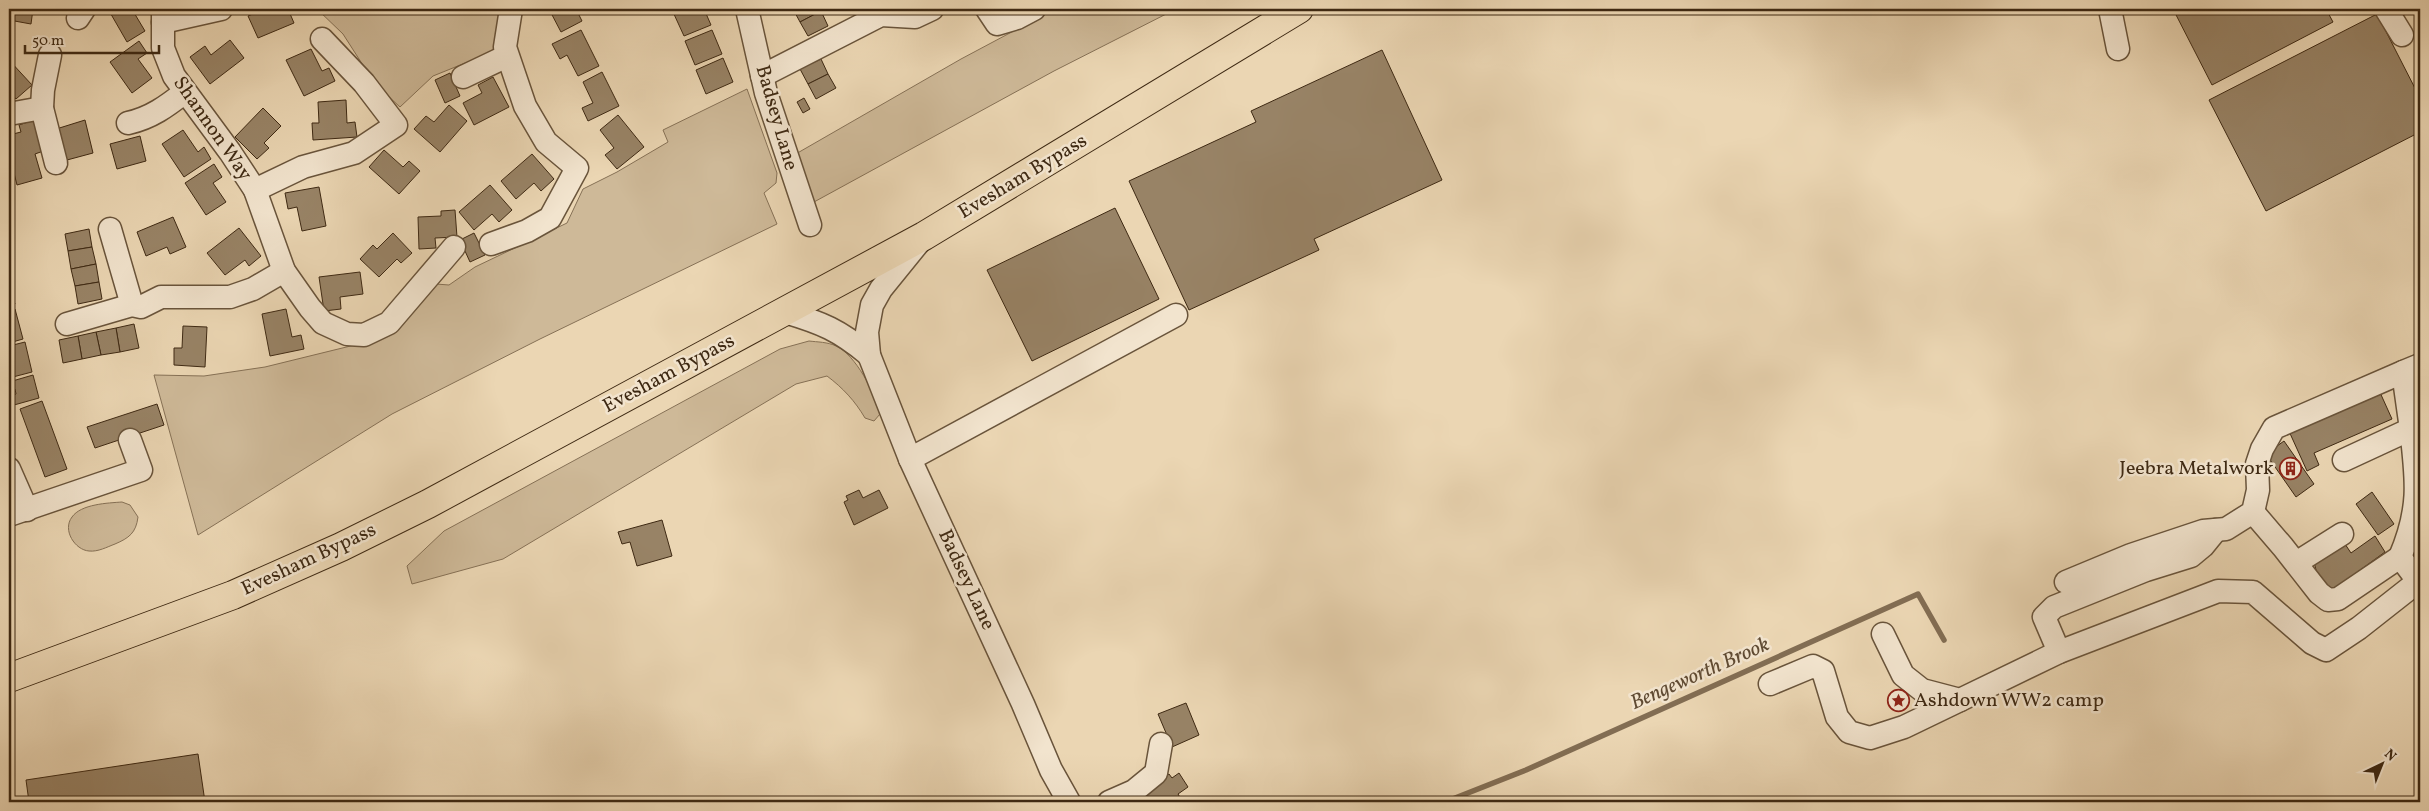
<svg xmlns="http://www.w3.org/2000/svg" width="2429" height="811" font-family="Vollkorn,serif">
<style>
.green{fill:#ceb998;stroke:#867156}
.lines{fill:none;stroke-linecap:round;stroke-linejoin:round}
.stream{stroke:#826d53;stroke-width:5.5}
.building{fill:#988366;stroke:#3e2913}
.minor-casing{stroke:#69543b;stroke-width:25}
.highway-casing{stroke:#3e2913;stroke-width:30}
.minor{stroke:#f2e4ce;stroke-width:22}
.highway{stroke:#ebd6b3;stroke-width:28}
.labels{text-anchor:middle;dominant-baseline:central;stroke-width:5;stroke-linejoin:round;paint-order:stroke}
.street-label{font-size:20px;fill:#3e2913;stroke:#f2e4ce}
.poi-label{font-size:20px;fill:#3e2913;stroke:#f2e4ce;text-anchor:end}
.water-label{font-size:21px;font-style:italic;fill:#604b33;stroke:#f2e4ce}
</style>
<rect width="100%" height="100%" fill="#ebd6b3"/>
<filter id="stains"><feTurbulence type="fractalNoise" baseFrequency=".004" numOctaves="4"/><feColorMatrix values="0 0 0 0 .2 0 0 0 0 .09 0 0 0 0 .02 0 0 0 .5 -.17"/></filter>
<radialGradient id="worn" r=".72"><stop offset=".6" stop-color="#630" stop-opacity="0"/><stop offset="1" stop-color="#630" stop-opacity=".3"/></radialGradient>
<g class="green">
<polygon points="317,9 511,9 505,47 433,76 400,107 375,84 343,34"/>
<polygon points="1055,9 1176,9 1054,71 814,202 794,155 961,59"/>
<polygon points="747,89 777,173 776,183 764,193 777,224 540,339 392,414 198,535 154,375 204,376 265,367 383,338 436,284 449,285 475,267 567,223 583,189 617,172 668,142 663,130"/>
<path d="M809,341C817,342 828,342 836,346C855,354 876,394 880,414L874,421L865,418C855,401 843,388 827,376L796,384L503,559L412,584L407,566L444,531L780,349Z"/>
<path d="M122,502L130,505L138,517C136,533 129,538 115,544C107,547 98,552 89,551C75,550 62,530 72,517C81,504 108,503 122,502Z"/>
</g>
<g class="lines">
<polyline class="stream" points="1445,802 1526,770 1918,594 1944,640"/>
</g>
<g class="building">
<polygon points="9,9 33,9 31,24 9,20"/>
<polygon points="108,9 138,9 133,11 145,31 127,42"/>
<polygon points="265,9 288,9 294,23 258,38 248,16"/>
<polygon points="540,9 576,9 582,21 561,32 550,11 543,14"/>
<polygon points="681,9 704,9 711,25 684,36 673,12"/>
<polygon points="793,9 820,9 821,11 800,22"/>
<polygon points="2173,9 2326,9 2333,22 2212,85"/>
<polygon points="821,11 828,26 808,36 800,22"/>
<polygon points="2377,14 2420,98 2420,132 2266,211 2209,100"/>
<polygon points="581,30 599,66 578,76 567,55 560,59 552,44"/>
<polygon points="712,30 722,54 695,65 685,41"/>
<polygon points="230,40 244,58 210,84 190,57 205,46 211,55"/>
<polygon points="139,41 147,53 138,59 152,78 132,93 110,62"/>
<polygon points="311,49 322,71 329,68 335,81 304,96 286,60"/>
<polygon points="1382,50 1442,180 1314,239 1319,250 1189,310 1129,181 1256,122 1251,111"/>
<polygon points="723,58 733,82 706,94 696,70"/>
<polygon points="821,59 828,74 808,84 800,69"/>
<polygon points="9,60 32,85 16,99 9,91"/>
<polygon points="602,72 619,106 588,121 582,108 593,103 583,82"/>
<polygon points="450,73 460,96 445,103 435,80"/>
<polygon points="828,74 836,88 816,99 808,84"/>
<polygon points="493,77 509,107 474,125 463,103 482,93 478,85"/>
<polygon points="804,98 810,109 803,113 797,102"/>
<polygon points="346,100 347,123 355,122 357,137 313,140 312,123 319,123 318,102"/>
<polygon points="449,105 467,121 440,152 414,129 426,116 434,122"/>
<polygon points="263,108 281,126 264,143 269,148 257,159 235,137"/>
<polygon points="618,115 644,147 617,169 605,155 614,148 600,130"/>
<polygon points="37,119 46,150 35,154 42,178 17,185 14,173 9,174 9,135 21,132 19,125"/>
<polygon points="85,120 93,153 67,160 53,130"/>
<polygon points="183,130 198,152 204,147 211,159 184,177 162,144"/>
<polygon points="140,136 146,161 117,169 110,144"/>
<polygon points="384,150 403,167 409,161 420,171 399,194 369,167"/>
<polygon points="532,154 554,179 541,191 534,183 516,199 501,181"/>
<polygon points="214,164 222,177 213,183 226,202 206,215 185,183"/>
<polygon points="490,185 512,210 499,222 492,214 474,230 459,212"/>
<polygon points="319,187 326,226 302,231 297,207 288,209 285,193"/>
<polygon points="1115,208 1159,299 1032,361 987,270"/>
<polygon points="455,210 457,237 435,238 436,248 419,249 418,217 441,216 441,211"/>
<polygon points="173,217 186,247 170,254 167,247 146,256 137,232"/>
<polygon points="239,228 261,256 249,266 245,260 225,275 207,253"/>
<polygon points="89,229 92,247 68,251 65,234"/>
<polygon points="393,233 412,253 401,263 397,259 379,277 360,259 373,245 377,249"/>
<polygon points="474,233 485,255 470,262 460,240"/>
<polygon points="92,247 96,264 71,269 68,251"/>
<polygon points="96,264 99,282 75,286 71,269"/>
<polygon points="360,272 363,294 340,297 341,309 324,311 319,277"/>
<polygon points="99,282 102,299 78,304 75,286"/>
<polygon points="9,286 15,304 9,306"/>
<polygon points="15,309 23,339 9,343 9,310"/>
<polygon points="286,309 292,337 301,335 304,349 270,356 262,314"/>
<polygon points="134,324 139,348 120,352 116,328"/>
<polygon points="183,326 207,327 205,367 174,365 174,348 182,348"/>
<polygon points="116,328 120,352 101,355 96,332"/>
<polygon points="96,332 101,355 82,359 78,336"/>
<polygon points="78,336 82,359 63,363 59,340"/>
<polygon points="25,342 32,372 9,378 9,346"/>
<polygon points="33,375 39,398 14,405 12,396 16,394 15,389 10,390 9,382"/>
<polygon points="2378,388 2392,419 2314,453 2319,465 2307,471 2288,429"/>
<polygon points="42,401 67,469 45,477 20,409"/>
<polygon points="157,404 164,425 95,448 87,427"/>
<polygon points="2284,441 2314,484 2296,497 2266,454"/>
<polygon points="859,490 863,498 879,490 888,508 854,525 844,502 848,500 846,496"/>
<polygon points="2372,492 2394,524 2378,535 2356,504"/>
<polygon points="662,520 672,556 637,566 630,542 622,544 618,532"/>
<polygon points="2375,536 2385,552 2330,592 2317,574 2314,562 2343,541 2351,553"/>
<polygon points="1186,703 1199,735 1172,747 1158,714"/>
<polygon points="198,754 205,802 29,802 26,780"/>
<polygon points="1179,773 1188,787 1178,794 1183,802 1144,802 1141,796 1148,786 1169,774 1172,778"/>
</g>
<g class="lines">
<defs>
<g id="minor">
<polyline points="165,9 163,15 163,48 174,76 230,152 255,190 284,271 310,308 323,323 347,334 364,335 389,323 454,247"/>
<polyline points="747,9 766,93 810,225"/>
<polyline points="987,9 997,24 1017,18 1034,9"/>
<polyline points="2110,9 2118,49"/>
<polyline points="2386,9 2402,35"/>
<polyline points="78,18 84,9"/>
<polyline points="163,22 221,9"/>
<polyline points="50,55 43,90 42,108 56,163"/>
<polyline points="762,76 881,15 915,17 932,9"/>
<polyline points="463,77 507,56"/>
<polyline points="9,114 42,108"/>
<path d="M128,123C151,118 167,106 185,92"/>
<polyline points="255,190 303,167 354,153 396,125 364,83 322,39"/>
<polyline points="110,229 132,305"/>
<polyline points="920,241 881,289 872,305 867,332 869,355 910,459 1023,704 1051,770 1069,802"/>
<polyline points="491,244 527,231 550,218 577,168 546,142 525,106 505,47 511,9"/>
<path d="M785,312C822,323 839,330 869,355"/>
<polyline points="67,324 132,305 141,307 161,297 230,297 253,289 284,271"/>
<polyline points="910,459 1176,315"/>
<polyline points="2344,460 2411,429 2403,372 2420,365"/>
<polyline points="9,469 27,510"/>
<polyline points="2253,512 2283,547 2319,593 2328,600 2338,599 2400,557 2418,581"/>
<polyline points="9,515 141,470 130,440"/>
<path d="M2400,557C2421,508 2417,480 2411,429"/>
<polyline points="2296,563 2342,534"/>
<polyline points="2066,582 2131,555 2203,531 2226,529 2253,512 2258,490 2257,464 2262,449 2274,428 2403,372"/>
<polyline points="1883,634 1903,675 1922,690 1960,700 2059,652 2218,591 2253,592 2312,643 2326,650 2359,628 2420,580"/>
<polyline points="2059,652 2044,617 2054,607 2146,570 2191,556 2203,546 2216,530"/>
<polyline points="1770,684 1813,666 1823,671 1837,717 1849,732 1870,738 1904,727 1960,700"/>
<polyline points="1109,802 1134,791 1156,773 1161,744"/>
</g>
<polyline id="highway" points="9,678 233,595 341,547 428,504 924,236 1299,9"/>
</defs>
<use href="#minor" class="minor-casing"/>
<use href="#highway" class="highway-casing"/>
<use href="#minor" class="minor"/>
<use href="#highway" class="highway"/>
</g>
<defs>
<symbol id="building-ring" viewBox="-11 -11 22 22"><circle r="9.5" fill="#f2e4ce" stroke="#8f2418" stroke-width="1.5"/><path d="M-4-6H4V6H1V3H-1V6H-4ZM-2.5-4.3h1.7v1.8h-1.7ZM.8-4.3h1.7v1.8H.8ZM-2.5-1h1.7V.8h-1.7ZM.8-1h1.7V.8H.8Z" fill="#8f2418"/></symbol>
<symbol id="sight-ring" viewBox="-11 -11 22 22"><circle r="9.5" fill="#f2e4ce" stroke="#8f2418" stroke-width="1.5"/><path d="M0-6L1.8-2.2L6-1.7L2.9 1.2L3.7 5.4L0 3.3L-3.7 5.4L-2.9 1.2L-6-1.7L-1.8-2.2Z" fill="#8f2418"/></symbol>
</defs>
<g fill-rule="evenodd">
<use href="#building-ring" x="2278" y="456" width="25" height="25"/>
<use href="#sight-ring" x="1886" y="688" width="25" height="25"/>
</g>
<g class="labels">
<g class="street-label">
<text transform="translate(776 118) rotate(74)">Badsey Lane</text>
<text transform="translate(212 129) rotate(55)">Shannon Way</text>
<text transform="translate(1023 177) rotate(-31)">Evesham Bypass</text>
<text transform="translate(669 374) rotate(-28)">Evesham Bypass</text>
<text transform="translate(309 560) rotate(-25)">Evesham Bypass</text>
<text transform="translate(966 580) rotate(65)">Badsey Lane</text>
</g>
<g class="poi-label">
<text x="2274" y="469">Jeebra Metalwork</text>
<text x="1914" y="701" text-anchor="start">Ashdown WW2 camp</text>
</g>
<g class="water-label">
<text transform="translate(1700 674) rotate(-24)">Bengeworth Brook</text>
</g>
</g>
<rect width="2429" height="811" fill="none" stroke="#ebd6b3" stroke-width="30"/>
<rect x="10" y="10" width="2409" height="791" fill="none" stroke="#3e2913" stroke-width="2.5"/>
<rect x="15" y="15" width="2399" height="781" fill="none" stroke="#3e2913"/>
<g transform="translate(2382 764) rotate(43)" stroke="#f2e4ce" stroke-width="4" paint-order="stroke">
<path d="M0-4L9 19L0 12L-9 19Z" fill="#3e2913"/>
<text y="-8" font-size="14" font-weight="bold" text-anchor="middle" fill="#3e2913">N</text>
</g>
<path d="M25 45v8h134v-8" fill="none" stroke="#3e2913" stroke-width="2.5"/>
<text x="32" y="45" font-size="15" fill="#3e2913" stroke="#f2e4ce" stroke-width="4" paint-order="stroke">50 m</text>
<rect width="100%" height="100%" filter="url(#stains)"/>
<rect width="100%" height="100%" fill="url(#worn)"/>
</svg>
